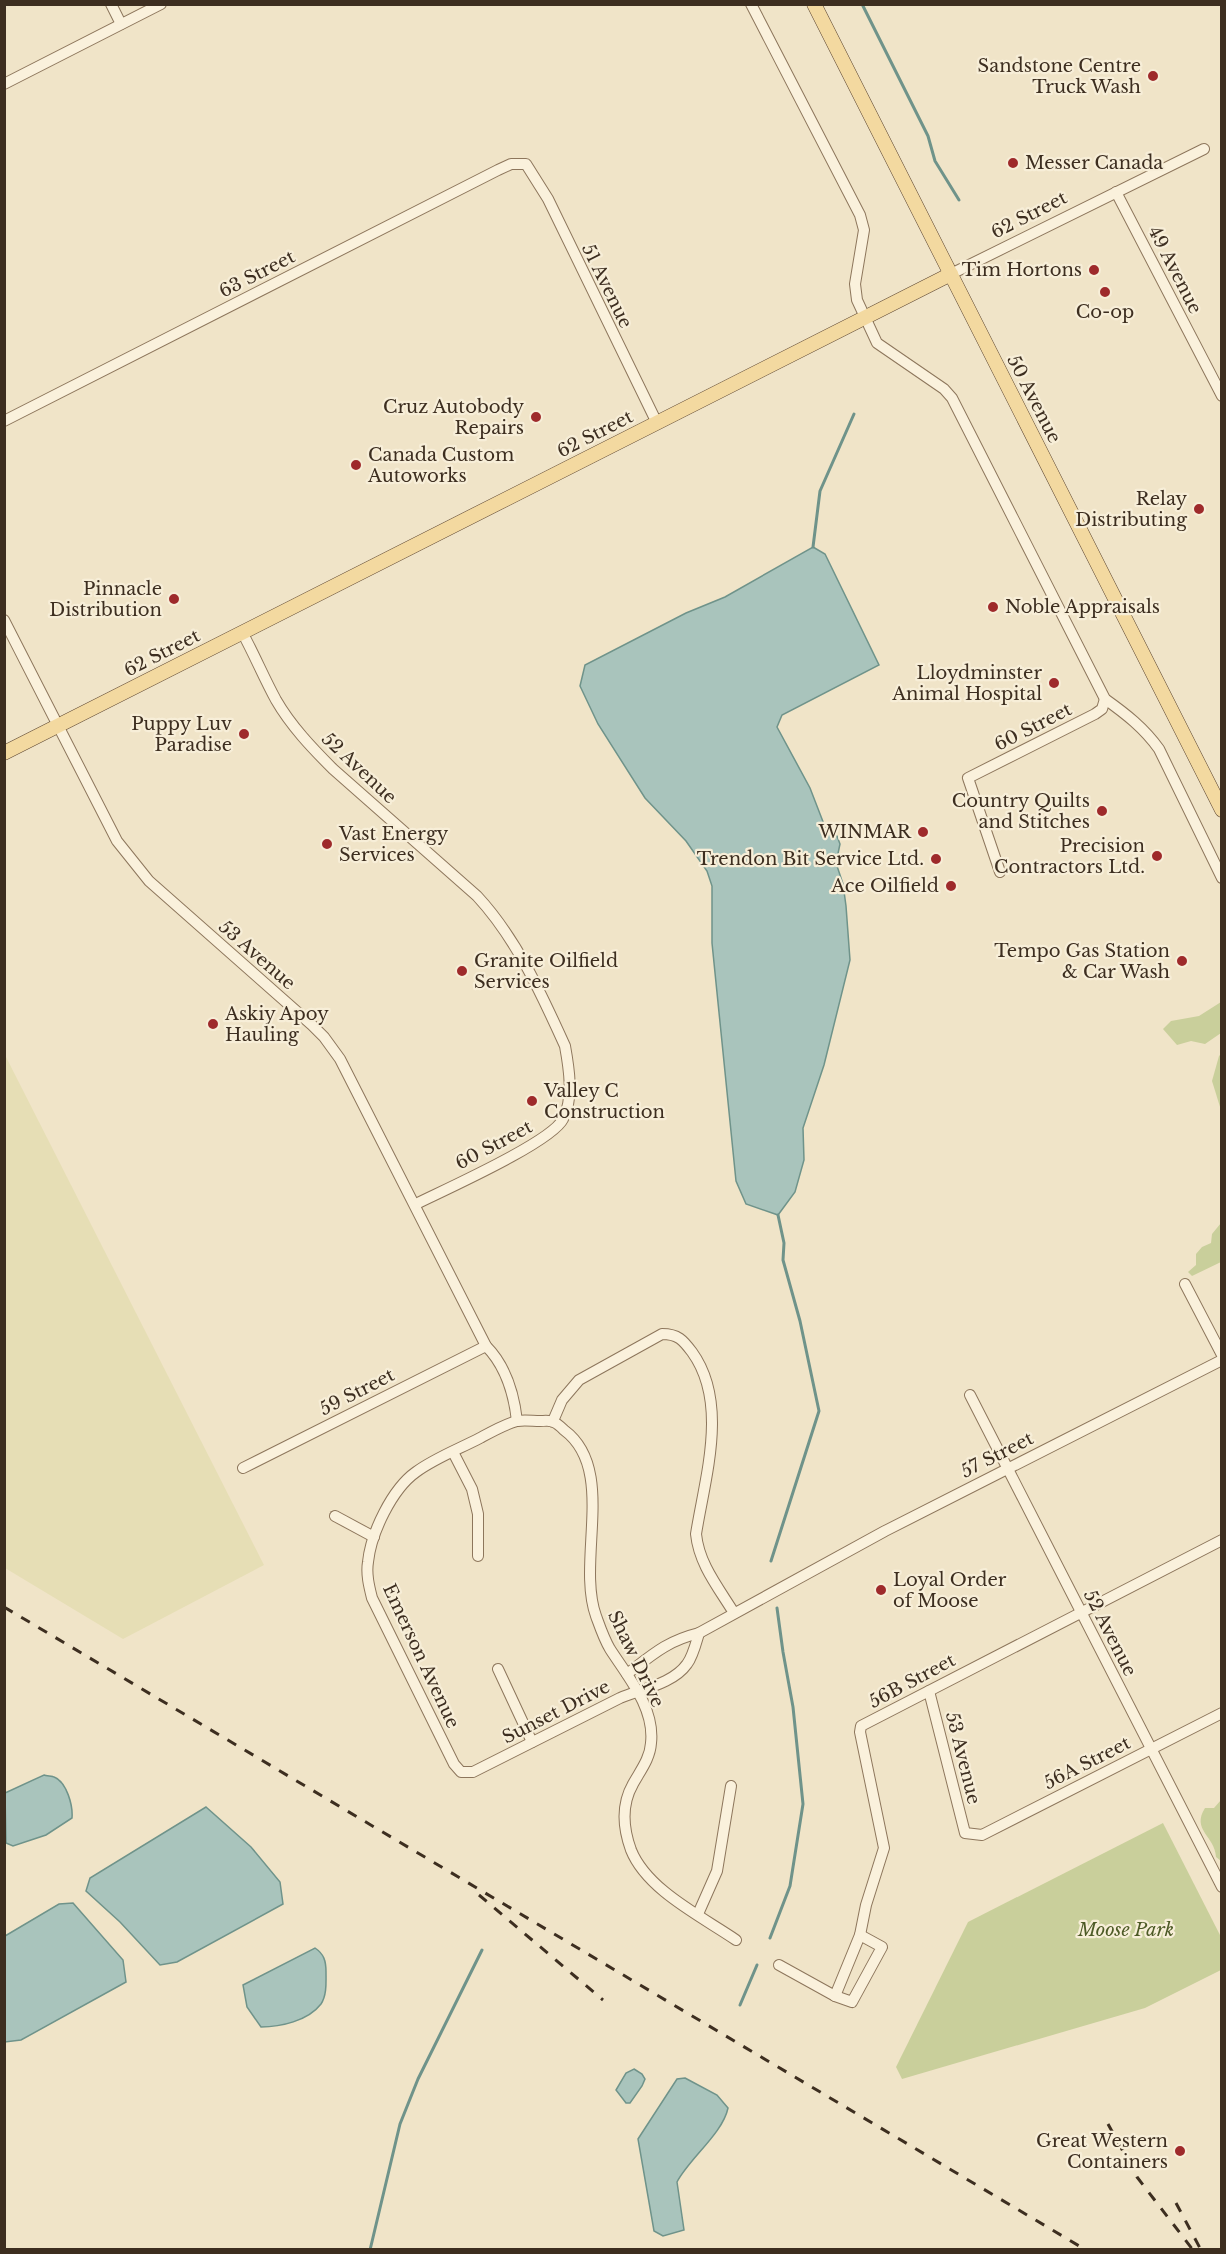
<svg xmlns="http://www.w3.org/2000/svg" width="1226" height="2254" font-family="'Libre Baskerville',serif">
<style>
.farmland{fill:#e6deb5}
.green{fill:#c9cf9b}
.water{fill:#a9c4bc;stroke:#6f938a;stroke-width:1.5}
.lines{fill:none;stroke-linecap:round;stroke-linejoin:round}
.stream{stroke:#6f938a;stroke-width:3}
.minor-casing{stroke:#8d765c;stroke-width:12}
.major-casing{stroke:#5b4430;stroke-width:15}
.minor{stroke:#faf1dc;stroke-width:10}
.major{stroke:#f3d9a0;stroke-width:14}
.rail{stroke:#3d2e20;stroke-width:3;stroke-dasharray:10 10;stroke-linecap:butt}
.poi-dot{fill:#9e2a2b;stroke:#f7eed8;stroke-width:2}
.labels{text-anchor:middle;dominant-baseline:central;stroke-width:4.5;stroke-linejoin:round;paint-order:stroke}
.poi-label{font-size:18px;fill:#3d2e20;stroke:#f7eed8;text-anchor:end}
.street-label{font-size:18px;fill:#3d2e20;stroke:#f7eed8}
.park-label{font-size:18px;font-style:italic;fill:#4d5a26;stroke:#f7eed8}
</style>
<rect width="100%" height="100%" fill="#f0e4c8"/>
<polygon class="farmland" points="4,1053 264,1565 123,1639 5,1568"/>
<g class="green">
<polygon points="1221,1002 1221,1033 1205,1044 1191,1041 1177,1045 1163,1029 1171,1021 1199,1016"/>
<polygon points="1221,1054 1221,1110 1212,1081 1219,1056"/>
<polygon points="1221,1223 1221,1262 1192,1276 1188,1272 1196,1265 1196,1254 1202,1247 1211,1243 1212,1234"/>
<path d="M1221,1800V1861L1216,1857C1215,1836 1191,1830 1205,1808H1214Z"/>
<polygon points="1163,1823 1221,1937 1221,1970 1145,2008 902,2079 896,2067 968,1922"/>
</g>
<g class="water">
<polygon points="813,547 825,554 879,665 782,715 777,727 810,788 827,832 837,836 840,844 836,863 843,884 846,906 850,960 824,1065 803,1128 804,1160 795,1192 778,1215 746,1204 736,1181 712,943 712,886 707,871 686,841 645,798 598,724 580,686 585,665 686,613 725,597"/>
<path d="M44,1775C46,1776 53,1776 54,1777C67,1782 73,1806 72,1818L46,1835L13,1846L6,1843L5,1793Z"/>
<polygon points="206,1807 251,1847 280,1882 283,1904 177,1962 160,1965 120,1922 86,1891 90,1878"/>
<polygon points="73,1903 123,1960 126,1982 21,2040 5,2042 5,1936 59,1904"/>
<path d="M315,1948C324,1954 326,1961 326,1972C326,1982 327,1995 321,2004C308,2021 280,2027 261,2027L247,2007L243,1985Z"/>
<polygon points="634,2069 642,2074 645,2079 642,2086 630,2103 626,2103 616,2090 626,2073"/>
<path d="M685,2078L717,2095L728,2108C723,2133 689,2159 677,2182L684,2230L663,2236L654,2231L638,2139L677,2079Z"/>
</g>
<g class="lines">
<g class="stream">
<polyline points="862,4 928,136 935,161 959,200"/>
<polyline points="813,547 820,491 854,414"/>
<polyline points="771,1561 819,1411 800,1321 783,1260 784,1243 778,1215"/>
<polyline points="770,1938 790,1886 803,1804 793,1707 783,1652 777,1608"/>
<polyline points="740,2005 757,1965"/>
<polyline points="370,2250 400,2124 418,2079 482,1950"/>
</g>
<defs>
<g id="minor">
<polyline points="111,4 121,24"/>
<path d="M751,4L860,215L864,230L855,284L857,300L877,343L944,389L952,398L1105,699C1126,714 1144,728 1159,749L1222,878"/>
<polyline points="4,84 161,4"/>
<polyline points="1116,192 1222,396"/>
<polyline points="951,274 1204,149"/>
<polyline points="4,421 498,170 511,164 526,164 548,199 657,423"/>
<path d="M4,620L117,841L149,881L312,1025L324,1037L340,1059L486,1346C506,1366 514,1394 517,1421"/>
<path d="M242,632C254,654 264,678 276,700C291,726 312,748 333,769L477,896C516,938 541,993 565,1046C569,1068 574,1098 563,1119C552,1142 444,1190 416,1204"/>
<polyline points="1000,872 968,778 1095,714 1102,709 1105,699"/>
<polyline points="1185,1284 1222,1355"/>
<polyline points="970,1395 1222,1887"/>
<path d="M553,1421L562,1400L579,1380L662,1334C678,1334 683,1340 692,1352C729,1403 705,1477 696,1534C699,1564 718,1587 734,1613"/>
<polyline points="453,1452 472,1489 478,1514 478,1556"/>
<polyline points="243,1468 486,1346"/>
<polyline points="335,1516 374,1537"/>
<path d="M699,1633C696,1643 693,1656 687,1664C673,1684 641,1689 620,1698L473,1772H461L454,1764L372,1598C369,1586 366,1574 368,1562C371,1533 392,1489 416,1472C435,1458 459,1449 480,1438C491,1432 505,1424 517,1421C524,1420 533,1421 540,1421C544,1421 550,1420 553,1422C557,1423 561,1427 564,1430C617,1469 576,1560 596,1616C600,1627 604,1639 610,1649C628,1677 655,1708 651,1743C650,1759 640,1771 633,1784C621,1805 623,1828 631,1850C647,1890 701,1916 736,1940"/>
<polyline points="498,1669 532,1742"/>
<path d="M627,1674C653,1654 667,1641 699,1633L885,1531L1222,1360"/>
<polyline points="929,1691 965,1833 982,1835 1222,1713"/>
<polyline points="698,1914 717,1871 731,1786"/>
<polyline points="779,1965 835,1996 852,2002 882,1947 860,1935"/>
<polyline points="835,1996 860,1935 866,1905 884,1848 860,1732 861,1726 1222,1540"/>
</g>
<g id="major">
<polyline points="814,4 1222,810"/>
<polyline points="4,753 951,274"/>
</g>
</defs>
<use href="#minor" class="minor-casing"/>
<use href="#major" class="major-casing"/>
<use href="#minor" class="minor"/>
<use href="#major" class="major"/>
<g class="rail">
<polyline points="4,1607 1086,2250"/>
<polyline points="479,1895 603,2000"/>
<polyline points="1108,2124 1137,2177 1193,2250"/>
<polyline points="1176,2203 1201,2250"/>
</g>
</g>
<g class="poi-dot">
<circle cx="1153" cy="76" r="6"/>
<circle cx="1013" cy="163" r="6"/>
<circle cx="1094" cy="270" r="6"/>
<circle cx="1105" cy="292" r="6"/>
<circle cx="536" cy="417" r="6"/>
<circle cx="356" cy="465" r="6"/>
<circle cx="1199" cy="509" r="6"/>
<circle cx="174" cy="599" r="6"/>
<circle cx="993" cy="607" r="6"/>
<circle cx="1054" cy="683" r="6"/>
<circle cx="244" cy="734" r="6"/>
<circle cx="1102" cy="811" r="6"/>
<circle cx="923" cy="832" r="6"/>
<circle cx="327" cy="844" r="6"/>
<circle cx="1157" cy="856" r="6"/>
<circle cx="936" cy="859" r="6"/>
<circle cx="951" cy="886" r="6"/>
<circle cx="1182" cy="961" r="6"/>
<circle cx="462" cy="971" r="6"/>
<circle cx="213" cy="1024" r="6"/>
<circle cx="532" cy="1101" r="6"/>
<circle cx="881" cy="1590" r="6"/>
<circle cx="1180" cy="2151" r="6"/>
</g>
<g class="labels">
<g class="poi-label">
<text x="1141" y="66">Sandstone Centre<tspan x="1141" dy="21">Truck Wash</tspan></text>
<text x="1025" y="163" text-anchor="start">Messer Canada</text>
<text x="1082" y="270">Tim Hortons</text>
<text x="1105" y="312" text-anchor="middle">Co-op</text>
<text x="524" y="407">Cruz Autobody<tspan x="524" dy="21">Repairs</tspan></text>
<text x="368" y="455" text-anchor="start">Canada Custom<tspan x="368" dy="21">Autoworks</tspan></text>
<text x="1187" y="499">Relay<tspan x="1187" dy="21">Distributing</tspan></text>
<text x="162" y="589">Pinnacle<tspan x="162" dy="21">Distribution</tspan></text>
<text x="1005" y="607" text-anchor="start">Noble Appraisals</text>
<text x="1042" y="673">Lloydminster<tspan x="1042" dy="21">Animal Hospital</tspan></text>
<text x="232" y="724">Puppy Luv<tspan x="232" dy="21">Paradise</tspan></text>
<text x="1090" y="801">Country Quilts<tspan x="1090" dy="21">and Stitches</tspan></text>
<text x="911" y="832">WINMAR</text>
<text x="339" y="834" text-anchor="start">Vast Energy<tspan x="339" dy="21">Services</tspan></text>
<text x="1145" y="846">Precision<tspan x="1145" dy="21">Contractors Ltd.</tspan></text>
<text x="924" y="859">Trendon Bit Service Ltd.</text>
<text x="939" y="886">Ace Oilfield</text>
<text x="1170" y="951">Tempo Gas Station<tspan x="1170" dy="21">&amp; Car Wash</tspan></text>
<text x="474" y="961" text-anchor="start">Granite Oilfield<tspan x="474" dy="21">Services</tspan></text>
<text x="225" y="1014" text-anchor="start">Askiy Apoy<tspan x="225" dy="21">Hauling</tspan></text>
<text x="544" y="1091" text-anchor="start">Valley C<tspan x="544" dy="21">Construction</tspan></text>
<text x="893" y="1580" text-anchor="start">Loyal Order<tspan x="893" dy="21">of Moose</tspan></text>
<text x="1168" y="2141">Great Western<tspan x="1168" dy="21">Containers</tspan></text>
</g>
<g class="street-label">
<text transform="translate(1029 215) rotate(-27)">62 Street</text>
<text transform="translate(1175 270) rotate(63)">49 Avenue</text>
<text transform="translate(257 274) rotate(-27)">63 Street</text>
<text transform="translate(607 286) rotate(64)">51 Avenue</text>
<text transform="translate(1034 399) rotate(63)">50 Avenue</text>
<text transform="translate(595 434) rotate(-27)">62 Street</text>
<text transform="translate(162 653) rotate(-27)">62 Street</text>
<text transform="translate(1033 727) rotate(-27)">60 Street</text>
<text transform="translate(359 768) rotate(43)">52 Avenue</text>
<text transform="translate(257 955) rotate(41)">53 Avenue</text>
<text transform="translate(494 1145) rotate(-28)">60 Street</text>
<text transform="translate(357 1392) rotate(-27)">59 Street</text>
<text transform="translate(997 1455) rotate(-27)">57 Street</text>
<text transform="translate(1110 1633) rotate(63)">52 Avenue</text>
<text transform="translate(421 1656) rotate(65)">Emerson Avenue</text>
<text transform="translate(636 1659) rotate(64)">Shaw Drive</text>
<text transform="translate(912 1681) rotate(-28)">56B Street</text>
<text transform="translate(556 1712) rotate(-27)">Sunset Drive</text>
<text transform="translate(963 1758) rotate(76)">53 Avenue</text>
<text transform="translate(1087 1763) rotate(-27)">56A Street</text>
</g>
<g class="park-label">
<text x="1126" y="1930">Moose Park</text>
</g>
</g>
<rect width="1226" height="2254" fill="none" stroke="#3d2e20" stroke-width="12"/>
</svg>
